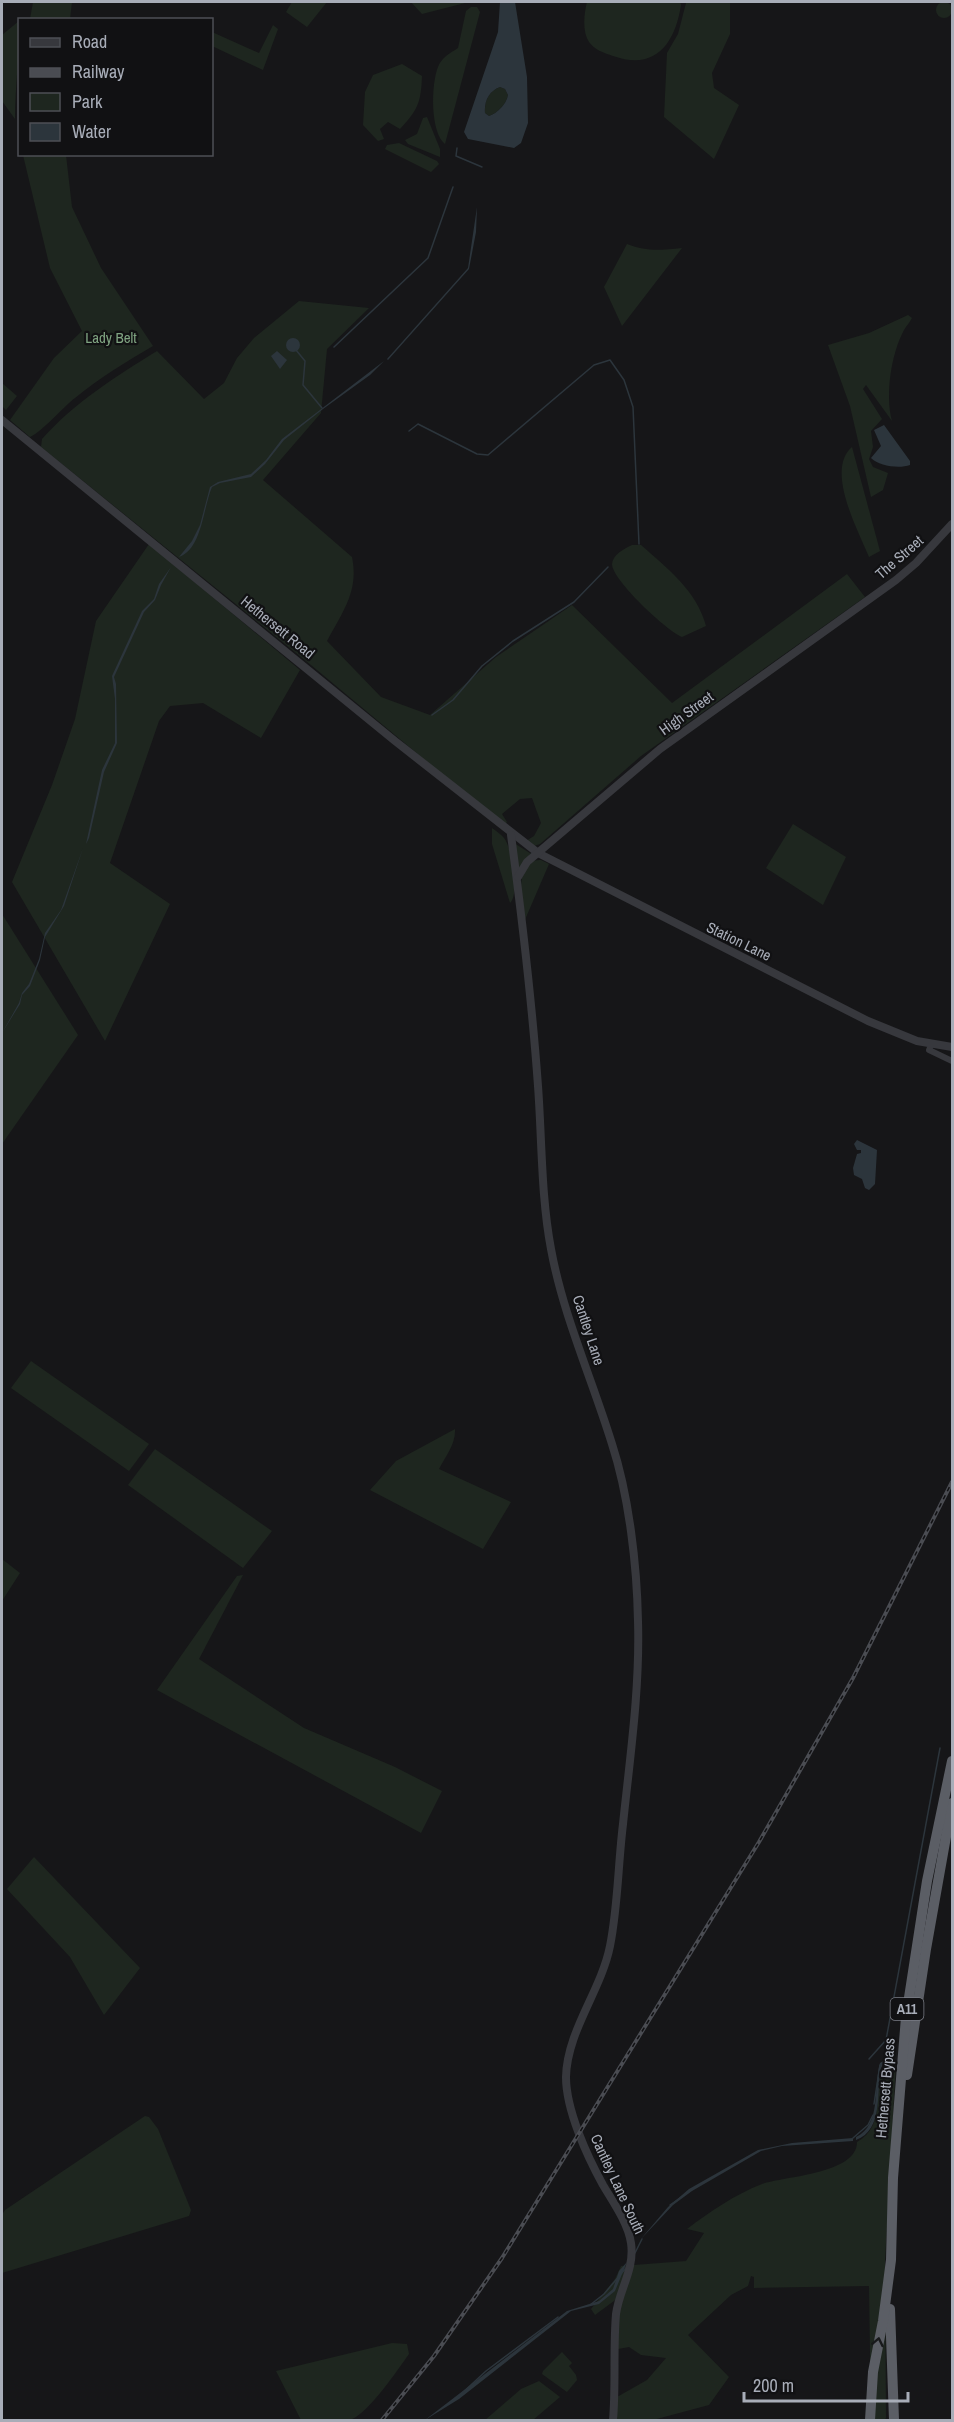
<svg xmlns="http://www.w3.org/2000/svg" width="954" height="2422" font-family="'Archivo Narrow',sans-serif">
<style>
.green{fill:#1e261f}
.water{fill:#2c353c;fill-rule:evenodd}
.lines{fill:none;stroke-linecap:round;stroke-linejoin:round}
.stream{stroke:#2c353c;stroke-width:1.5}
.minor{stroke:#37383d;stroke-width:6}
.tertiary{stroke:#37383d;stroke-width:8}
.trunk{stroke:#5b5e65;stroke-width:10}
.rail-casing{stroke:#4a4c52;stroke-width:4}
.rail{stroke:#111113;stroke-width:1.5;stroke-dasharray:4.5;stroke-linecap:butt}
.oneway{stroke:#18191b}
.labels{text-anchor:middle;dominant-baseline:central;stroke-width:4.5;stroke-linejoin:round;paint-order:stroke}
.shield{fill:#111113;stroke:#7b7e86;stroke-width:1.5}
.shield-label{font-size:14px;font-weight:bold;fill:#a8adb8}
.park-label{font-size:15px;fill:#7fa381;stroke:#111113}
.street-label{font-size:15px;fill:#a8adb8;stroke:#111113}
</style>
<rect width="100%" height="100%" fill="#161618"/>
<g class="green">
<circle cx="944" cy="10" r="8"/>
<polygon points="33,2 72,2 70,19 30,19"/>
<polygon points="292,2 327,2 307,27 286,12"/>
<polygon points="411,2 469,2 422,14"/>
<path d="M587,2H680L681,5C675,44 655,71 613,56C604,53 595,50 589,42C582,32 584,13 587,2Z"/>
<polygon points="688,2 725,2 730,3 730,34 712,73 714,88 739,105 714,159 664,117 667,53 678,34 686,3"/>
<path d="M471,7H477L480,12L445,144C430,132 431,84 438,67C442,57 449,54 458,48L466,11Z"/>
<path d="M19,21C20,54 15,86 15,119L2,101V35Z"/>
<polygon points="273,25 278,29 263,70 212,46 212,32 259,53"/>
<path d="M402,64L422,76C421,102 418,110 400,129L388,122L380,129L384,139L378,141L363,125L365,92L373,75Z"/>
<path d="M500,87L505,89L508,95C507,103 497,114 489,116L485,113C484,101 489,91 500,87Z"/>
<polygon points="427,117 440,149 440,157 408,144 405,140 417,134 423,118"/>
<polygon points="399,143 437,161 439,164 431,172 385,149 387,145"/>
<path d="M23,155H66L72,207L101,268L153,346C126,362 99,378 75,398C63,407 42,432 30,437L10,420L54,358L82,331L50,268Z"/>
<path d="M627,244C647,252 661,250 682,248L622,326L604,287Z"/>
<path d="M299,301L369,308L327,349L321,413L263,480L352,557C359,591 343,611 327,641L381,697L430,715L496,657L572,605L672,703L847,574L865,597L641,756L540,844L534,846L526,841L534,836L541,823L532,798L520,799L502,814L507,822L504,826L311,665L41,447L42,439C75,402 115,377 157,351L204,399L224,383L237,358L254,338Z"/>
<path d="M908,315L912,318C910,322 907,325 904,330C891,354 885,395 892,421L866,385L863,389L882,419L871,431L873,447L869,459L873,467L888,473L883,490L871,497L850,406L828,345L869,333Z"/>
<polygon points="2,383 17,396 6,410 2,406"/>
<path d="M852,447L880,551L869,557C858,530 825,470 852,447Z"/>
<polygon points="149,544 300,670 261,738 203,703 170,706 159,721 110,863 170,904 105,1041 12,882 52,785 75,719 96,621"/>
<path d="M632,545H641C667,568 697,591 706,626L682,637C667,631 612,580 612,564C613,554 624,549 632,545Z"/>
<polygon points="793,824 846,857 823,905 766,868"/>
<path d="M492,828C496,831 501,834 504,838C512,847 520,895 510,903L492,844Z"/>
<polygon points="514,843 533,855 519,871"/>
<path d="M541,860L549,864L524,922C522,906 513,858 541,860Z"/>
<polygon points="2,914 78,1035 2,1144"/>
<polygon points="31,1361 149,1444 129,1471 11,1388"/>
<path d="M455,1429C456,1444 445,1457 439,1469L511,1502L483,1549L370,1490L396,1461Z"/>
<polygon points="155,1449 272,1531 243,1568 128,1485"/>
<polygon points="2,1559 20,1573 2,1601"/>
<polygon points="243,1575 199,1659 304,1728 395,1767 442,1791 421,1833 157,1690 237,1576"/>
<polygon points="34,1857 140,1968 104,2015 70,1957 7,1889"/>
<path d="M896,2063L885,2261L886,2418L884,2420H871L869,2286L754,2288V2277L751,2276L748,2286L731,2295L688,2335L729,2377L709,2405L653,2420H615L617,2397L647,2380L666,2358L641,2355L629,2347L618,2349V2298L595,2315L591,2309L615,2279L621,2266L686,2261L704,2233L687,2229C711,2211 734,2195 762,2184C785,2176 857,2174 857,2142C887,2125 872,2092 884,2065Z"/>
<polygon points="145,2116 149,2117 158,2129 191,2210 189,2216 2,2273 2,2215 5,2210"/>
<path d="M392,2343L407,2344L409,2354C399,2368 366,2417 349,2420C335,2422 317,2421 301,2420L276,2371Z"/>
<polygon points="562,2352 572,2363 569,2366 576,2375 577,2380 567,2392 542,2374 543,2371"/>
<polygon points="539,2381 560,2397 533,2420 485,2420 521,2389"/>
</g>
<g class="water">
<path d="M500,2H515L527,77L528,123L521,143L514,148L468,139L464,132L498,32ZM500,87L505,89L508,95C507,103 497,114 489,116L485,113C484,101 489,91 500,87Z"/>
<polygon points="477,207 476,232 469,269 388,360 387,359 468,268"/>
<circle cx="293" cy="345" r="7"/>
<polygon points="277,351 287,360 280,369 271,356"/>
<path d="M384,361L370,375L323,409L284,440L265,464L251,477L220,483L212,487C203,508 202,549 179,557L192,541L200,525L210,487L218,482L251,474L266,460L282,439Z"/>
<path d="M884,425L910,461V465C899,469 879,466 871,458L881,446L874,430Z"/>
<polygon points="171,567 161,585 155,600 144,612 114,677 116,684 117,743 104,772 89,838 86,844 102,770 115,743 115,699 112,676 142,611 154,599 159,584"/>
<polygon points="83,848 64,906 45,937 40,960 30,986 22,995 20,1004 2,1033 19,1003 22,993 29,984 39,959 45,933 61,910"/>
<polygon points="857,1140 877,1150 875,1184 869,1190 865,1188 862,1179 854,1175 853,1168 857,1154 861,1153 861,1150 857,1150 854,1144"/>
<path d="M894,2055L884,2062L881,2068C876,2091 884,2130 856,2140V2137C882,2125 873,2086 880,2063Z"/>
<polygon points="853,2138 853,2141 782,2146 761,2151 692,2191 673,2205 640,2240 668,2207 689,2189 758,2150 792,2143"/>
<polygon points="627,2262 615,2291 599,2304 571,2311 459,2399 425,2420 567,2311 599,2301 613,2289 619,2271"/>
</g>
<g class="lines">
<g class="stream">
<polyline points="457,148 456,156 482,167"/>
<polyline points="334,347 428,258 453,187"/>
<polyline points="296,350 305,361 303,385 322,408"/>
<polyline points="409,431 418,424 477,454 488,455 594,365 610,360 624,380 633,407 639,544"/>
<polyline points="432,715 453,700 482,666 513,641 574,602 608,567"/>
<polyline points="869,2059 886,2040 940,1748"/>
<polyline points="874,2104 880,2065"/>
<polyline points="853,2138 868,2125 873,2115"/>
<polyline points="670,2205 680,2198"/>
<polyline points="635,2253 642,2239"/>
<polyline points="590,2305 604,2294 626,2268"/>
<polyline points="459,2396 486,2371 558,2317"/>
</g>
<polyline class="minor" points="931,1045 929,1050 952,1061"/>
<g class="tertiary">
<polyline points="2,420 395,741 538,853 868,1021 917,1041 952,1047"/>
<path d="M511,835C522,918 532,1002 538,1086C542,1140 541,1196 551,1249C563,1315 592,1379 612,1444C629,1496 637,1566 638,1621C640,1689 630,1757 623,1824C618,1865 618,1906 610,1946C601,1991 567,2031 566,2077C566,2110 587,2156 603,2185C613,2202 628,2223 631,2243C635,2269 619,2290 616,2314C613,2350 616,2385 613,2420"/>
<polyline points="518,877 527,862 660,749 896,580 916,563 952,524"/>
</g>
<g class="trunk">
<polyline points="907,2075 926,1949 952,1803"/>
<polyline points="890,2309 894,2420"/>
<polyline points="870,2420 873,2372 883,2321 891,2260 893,2178 906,2017 927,1881 952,1761"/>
</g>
<defs>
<polyline id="rail" points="382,2420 434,2356 502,2258 759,1842 853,1678 952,1482"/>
</defs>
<use href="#rail" class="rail-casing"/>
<use href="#rail" class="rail"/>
</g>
<defs><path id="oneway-chevron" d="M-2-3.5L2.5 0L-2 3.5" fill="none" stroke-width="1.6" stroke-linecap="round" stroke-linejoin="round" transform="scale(1.5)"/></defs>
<use class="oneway" href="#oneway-chevron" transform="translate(878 2342) rotate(-78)"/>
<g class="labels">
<rect class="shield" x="890.5" y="1998" width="33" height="22" rx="4.5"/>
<g class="shield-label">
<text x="907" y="2009">A11</text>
</g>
<g class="park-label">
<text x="111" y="337">Lady Belt</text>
</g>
<g class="street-label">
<text transform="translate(899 557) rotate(-41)">The Street</text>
<text transform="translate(278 627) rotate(39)">Hethersett Road</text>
<text transform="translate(686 713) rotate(-36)">High Street</text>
<text transform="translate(739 941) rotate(26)">Station Lane</text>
<text transform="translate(589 1330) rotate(72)">Cantley Lane</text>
<text transform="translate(885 2088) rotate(-85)">Hethersett Bypass</text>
<text transform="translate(618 2184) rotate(65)">Cantley Lane South</text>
</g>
</g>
<rect width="954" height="2422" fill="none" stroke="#a8adb8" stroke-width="6"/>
<rect x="18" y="18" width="195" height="138" fill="#111113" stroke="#4d4f55" stroke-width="1.5"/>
<rect x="30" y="38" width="30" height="9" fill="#37383d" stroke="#4d4f55" stroke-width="1.5"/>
<text x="72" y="48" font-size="18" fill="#a8adb8">Road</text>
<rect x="30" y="68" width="30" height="9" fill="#4a4c52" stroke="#4d4f55" stroke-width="1.5"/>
<text x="72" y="78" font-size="18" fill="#a8adb8">Railway</text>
<rect x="30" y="93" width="30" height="18" fill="#1e261f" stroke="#4d4f55" stroke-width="1.5"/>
<text x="72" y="108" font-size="18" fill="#a8adb8">Park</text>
<rect x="30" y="123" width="30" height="18" fill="#2c353c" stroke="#4d4f55" stroke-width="1.5"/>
<text x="72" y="138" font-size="18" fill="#a8adb8">Water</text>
<path d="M744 2392v9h164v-9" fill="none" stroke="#a8adb8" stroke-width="3"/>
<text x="753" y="2392" font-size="18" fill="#a8adb8" stroke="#111113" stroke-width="4.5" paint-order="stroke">200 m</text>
</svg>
